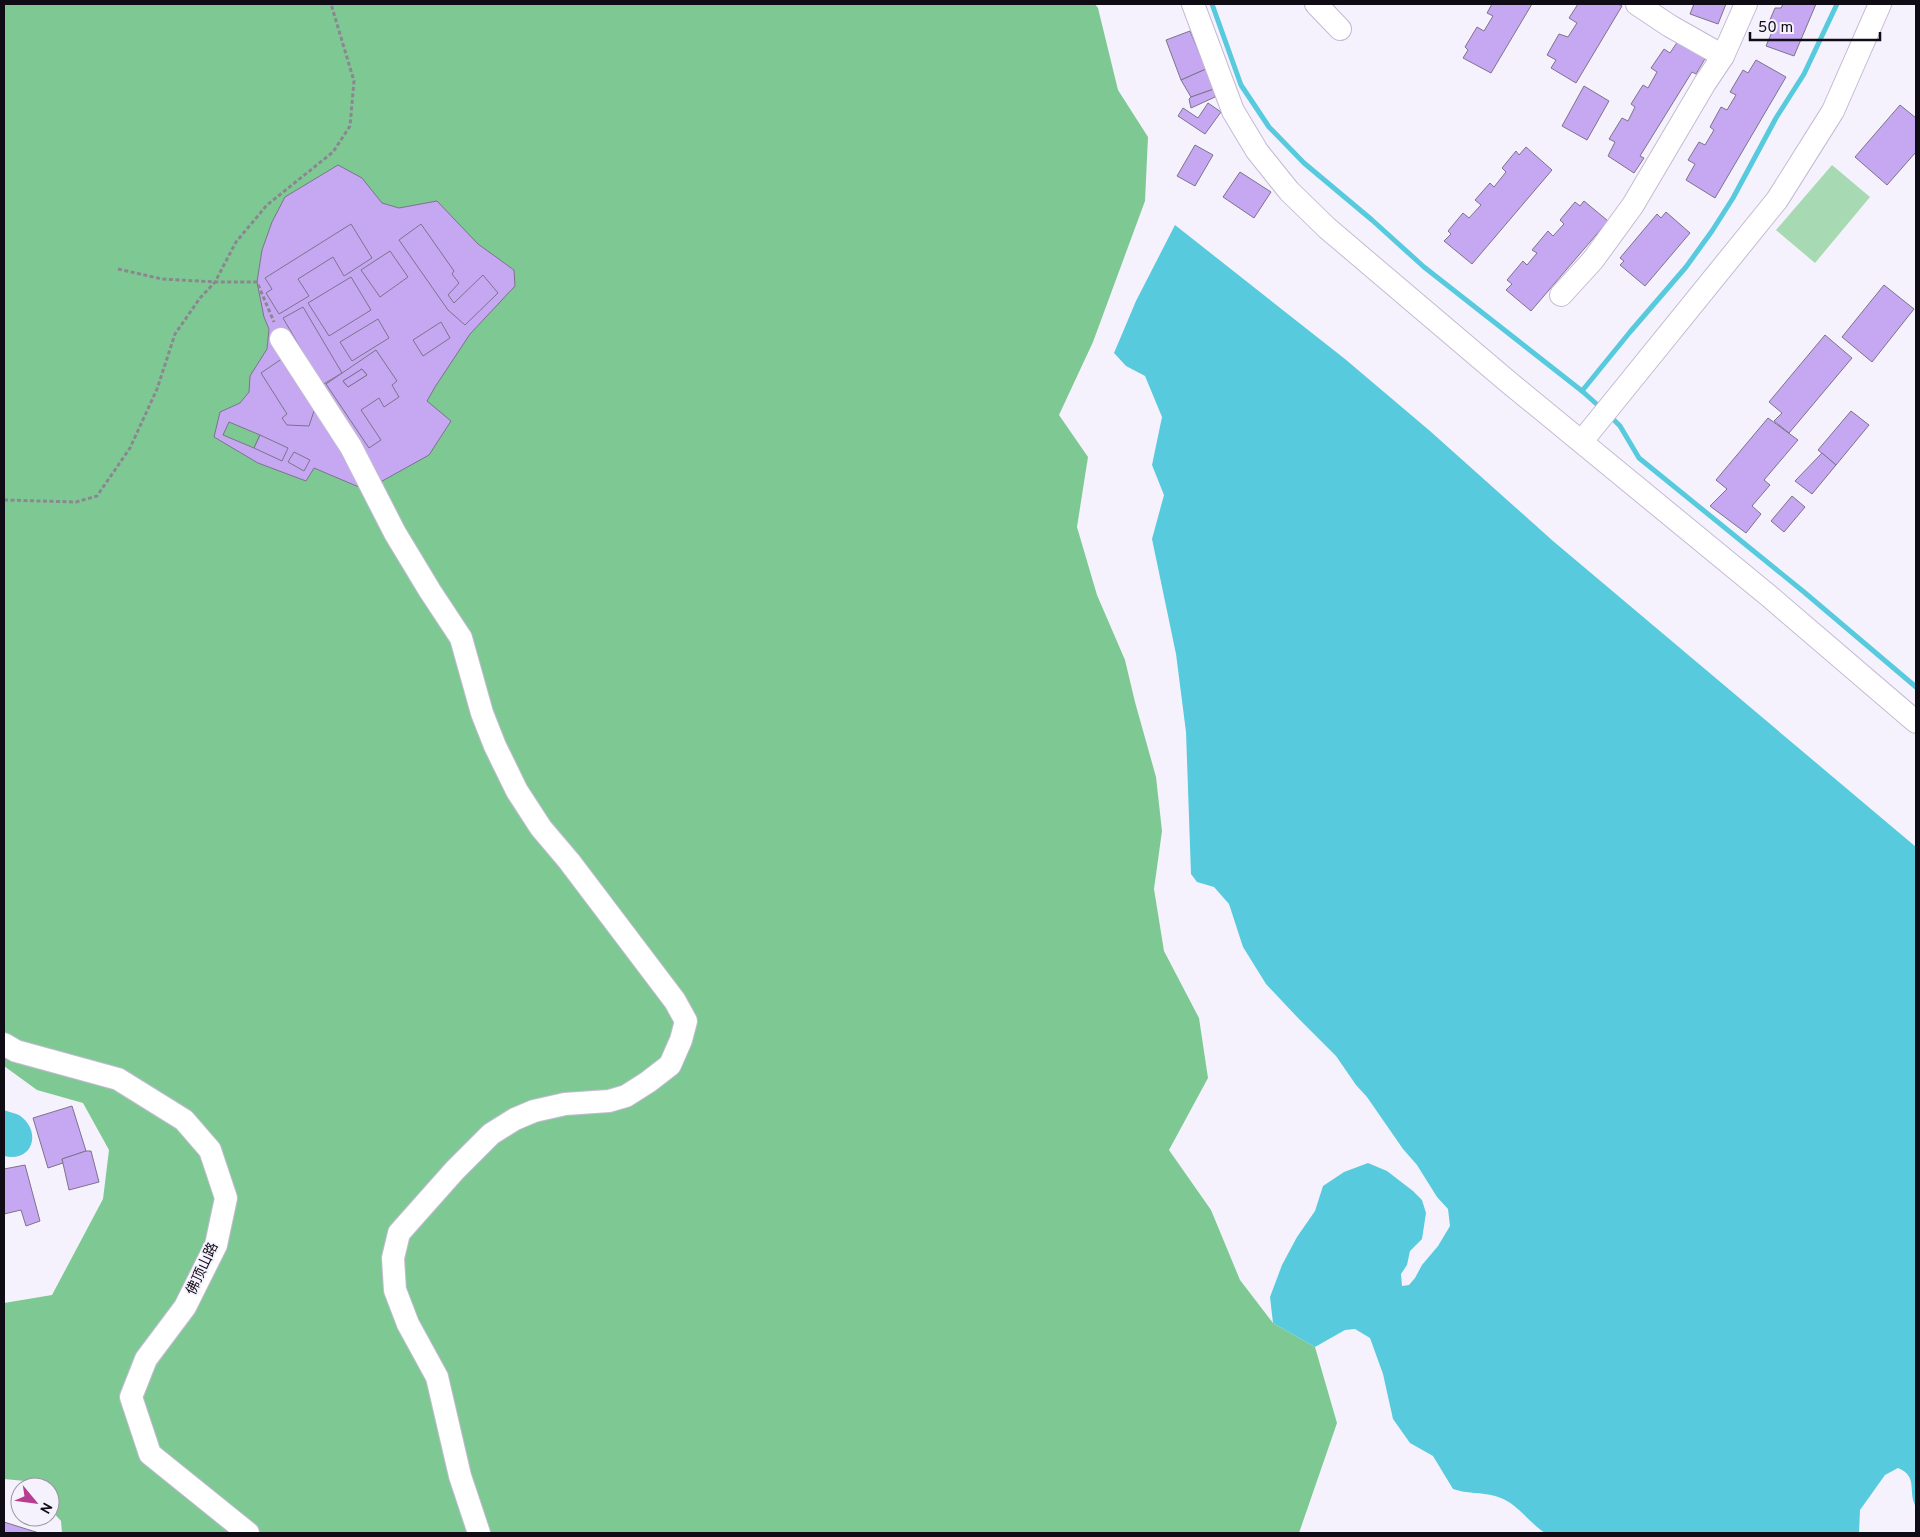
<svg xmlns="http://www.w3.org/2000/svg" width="1920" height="1537" font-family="Overpass,'Noto Sans SC',sans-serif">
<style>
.green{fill:#a7d9b3}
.forest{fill:#7ec993}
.water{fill:#57cade}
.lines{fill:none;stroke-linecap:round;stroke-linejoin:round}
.stream{stroke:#57cade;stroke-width:5}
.building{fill:#c5a8f1;stroke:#7c738b;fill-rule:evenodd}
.minor-casing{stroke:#c4bad4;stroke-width:24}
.path{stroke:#8b8791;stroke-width:3;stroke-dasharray:4 2.5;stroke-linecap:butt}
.minor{stroke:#fff;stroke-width:22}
.labels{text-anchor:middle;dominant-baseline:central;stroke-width:4;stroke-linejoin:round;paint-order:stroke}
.street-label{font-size:14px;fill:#100c15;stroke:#f6f2fd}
</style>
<rect width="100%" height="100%" fill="#f6f2fd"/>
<polygon class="green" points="1832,165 1870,197 1815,263 1776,230"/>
<polygon class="forest" points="4,4 1095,4 1098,8 1118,90 1148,137 1145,201 1093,342 1059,415 1088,457 1077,527 1097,595 1125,660 1135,702 1156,777 1162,831 1154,889 1164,951 1199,1018 1208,1078 1169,1150 1211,1210 1240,1280 1273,1323 1315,1347 1337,1423 1299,1533 62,1533 61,1521 50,1509 50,1487 30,1487 25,1481 4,1479 4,1303 52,1295 103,1199 109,1150 83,1103 37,1090 4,1066"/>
<g class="water">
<path d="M1175,225L1345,359L1430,431L1553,541L1916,847V1507C1907,1491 1919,1477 1898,1468L1885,1475L1860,1510L1859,1533H1545C1528,1522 1516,1501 1495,1496C1481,1492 1467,1494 1453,1489L1433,1456L1410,1443L1393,1419L1383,1374L1370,1338L1355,1329L1345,1330L1315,1347L1273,1323L1270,1297L1282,1265L1297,1237L1315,1211L1323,1186L1344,1172L1368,1163L1387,1171L1413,1191L1422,1200L1426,1213L1422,1239L1410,1251L1407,1265L1401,1274L1402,1286L1409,1285L1415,1278L1422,1265L1438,1246L1450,1226L1448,1209L1437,1197L1417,1165L1403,1149L1367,1097L1356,1085L1336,1056L1298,1018L1266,984L1243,947L1229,904L1214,887L1197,882L1191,874L1186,732L1176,654L1152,539L1164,495L1152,465L1162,417L1145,376L1126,366L1114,353L1136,301Z"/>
<path d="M4,1110C8,1112 15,1113 19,1115C42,1130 34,1163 4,1156Z"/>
</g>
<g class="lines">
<g class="stream">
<polyline points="1212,4 1241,85 1269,127 1304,163 1372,220 1424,267 1582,391 1601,408"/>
<polyline points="1582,391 1630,332 1686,267 1712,231 1733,198 1776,118 1804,74 1837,4"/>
<polyline points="1609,415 1620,426 1639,458 1804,592 1916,687"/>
</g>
</g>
<g class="building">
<polygon points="1492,4 1532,4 1491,73 1463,58 1468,50 1465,47 1477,27 1484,31 1493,16 1487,13"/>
<polygon points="1578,4 1618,4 1622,6 1576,83 1551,68 1556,60 1547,55 1559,34 1568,37 1577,23 1569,18"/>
<polygon points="1694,4 1726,4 1718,24 1690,14"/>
<polygon points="1783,4 1816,4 1794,56 1766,46 1772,32 1766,29 1775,8 1781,8"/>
<polygon points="1190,31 1206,69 1181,80 1166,40"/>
<polygon points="1678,41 1706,57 1696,74 1692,72 1640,156 1644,158 1634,173 1608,156 1615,142 1609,139 1622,118 1628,121 1635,107 1631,104 1643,85 1648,88 1657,72 1651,68 1664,49 1670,53"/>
<polygon points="1756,60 1786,77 1715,198 1686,180 1695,164 1688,160 1699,142 1705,145 1714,130 1710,127 1721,107 1727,110 1736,95 1730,92 1743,70 1748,73"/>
<polygon points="1206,69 1214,89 1191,97 1181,80"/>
<polygon points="1584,86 1609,101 1587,140 1562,126"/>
<polygon points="1214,89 1215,97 1191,108 1189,99 1191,97"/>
<polygon points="1208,103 1221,112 1205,134 1178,116 1183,108 1198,118"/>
<polygon points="1900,105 1916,118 1916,152 1887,185 1855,157"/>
<polygon points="1195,145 1213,155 1195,186 1177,176"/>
<polygon points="1526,147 1552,170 1472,264 1444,241 1451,234 1448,231 1463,213 1469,218 1481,205 1475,200 1490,183 1494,187 1506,172 1502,168 1516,151 1519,155"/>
<path d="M338,165L362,178L382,203L399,208L437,201L478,244L514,270L515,286L470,334L435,387L427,401L451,421L429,455L366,490L314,468L306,481L258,463L214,437L220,412L240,403L249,392L250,376L267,349L269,329L264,317L257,282L262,250L272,222L285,197ZM229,422L260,435L254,448L223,435Z"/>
<polygon points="1240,172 1271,192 1254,218 1223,197"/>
<polygon points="1584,201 1608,221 1531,311 1506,290 1512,284 1507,280 1523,261 1527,265 1537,253 1532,250 1548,231 1553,236 1564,224 1560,220 1575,202 1580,206"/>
<polygon points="1666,212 1690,233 1645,286 1620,265 1624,261 1620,258 1657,214 1661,218"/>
<polygon points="351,224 372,258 344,276 333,257 298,279 309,296 279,314 266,293 272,289 265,278"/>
<polygon points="421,224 454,271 452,274 459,283 448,295 454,303 483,275 498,293 465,325 448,310 399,240"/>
<polygon points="390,251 408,277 380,297 361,270"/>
<polygon points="351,277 371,310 329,336 308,303"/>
<polygon points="1884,285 1914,309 1872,362 1842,337"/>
<polygon points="303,307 342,373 322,385 283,318"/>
<polygon points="378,319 389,338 352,361 340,342"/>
<polygon points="441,322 450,338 423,356 413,340"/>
<polygon points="1825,335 1852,358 1789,433 1774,421 1782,413 1769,402"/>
<path d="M376,350L397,381L392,385L399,397L384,407L379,398L361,410L381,440L369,448L326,384ZM362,369L367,375L348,387L343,381Z"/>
<polygon points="283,358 315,408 309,426 287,425 282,418 287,414 261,373"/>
<polygon points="362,369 367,375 348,387 343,381"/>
<polygon points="1851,411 1869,425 1836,465 1818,450"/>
<polygon points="1768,418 1798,440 1764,480 1770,485 1752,506 1761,514 1746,533 1710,506 1727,489 1716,480"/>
<polygon points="260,435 288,448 282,461 254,448"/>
<polygon points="294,452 310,460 304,471 288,462"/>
<polygon points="1822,453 1836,465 1812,494 1795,481"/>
<polygon points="1792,496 1805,507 1784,532 1771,521"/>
<polygon points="72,1106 86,1151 62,1159 63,1163 48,1168 33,1118"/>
<polygon points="86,1151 91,1151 99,1182 69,1190 62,1159"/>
<polygon points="25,1165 40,1221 26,1226 21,1210 4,1214 4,1169"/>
<polygon points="4,1522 39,1533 4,1533"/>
</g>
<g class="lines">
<defs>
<g id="minor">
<polyline points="1193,4 1233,111 1257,151 1289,191 1327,228 1506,380 1769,596 1916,722"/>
<polyline points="1316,4 1340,29"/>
<polyline points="1637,4 1670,26 1723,56"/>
<polyline points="1561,295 1593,260 1633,205 1705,83 1723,56 1746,4"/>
<polyline points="281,339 351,447 395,533 430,591 461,638 482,713 495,746 517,791 541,828 569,861 675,1001 686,1021 681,1040 670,1065 648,1082 626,1096 609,1101 565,1104 534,1111 515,1119 491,1134 455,1170 399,1233 393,1258 395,1290 408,1324 437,1377 460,1476 479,1533"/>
<polyline points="1582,441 1777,200 1833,111 1880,4"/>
<polyline points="4,1044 16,1051 118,1079 184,1120 210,1150 226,1198 216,1245 185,1307 146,1359 131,1397 150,1454 248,1533"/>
</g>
</defs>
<use href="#minor" class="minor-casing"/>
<g class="path">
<polyline points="118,269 162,279 215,282 257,282 274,322"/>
<polyline points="4,500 76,502 97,496 130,448 157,389 175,334 200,298 215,282 236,242 267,205 333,152 350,126 354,81 331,4"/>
</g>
<use href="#minor" class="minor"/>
</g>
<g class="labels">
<g class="street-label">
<text transform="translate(203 1269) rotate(-65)">佛顶山路</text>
</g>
</g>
<rect width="1920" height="1537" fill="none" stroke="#100c15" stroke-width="10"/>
<g transform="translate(35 1502) rotate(119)"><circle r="24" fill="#f6f2fd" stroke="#9a96a0"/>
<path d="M0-4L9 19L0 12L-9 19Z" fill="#b63d90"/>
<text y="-8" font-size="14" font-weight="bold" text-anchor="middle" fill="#100c15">N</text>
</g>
<path d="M1750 32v8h130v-8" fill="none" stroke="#100c15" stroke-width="2.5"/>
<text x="1758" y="32" font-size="15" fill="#100c15" stroke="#f6f2fd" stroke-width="4" paint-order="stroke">50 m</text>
</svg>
